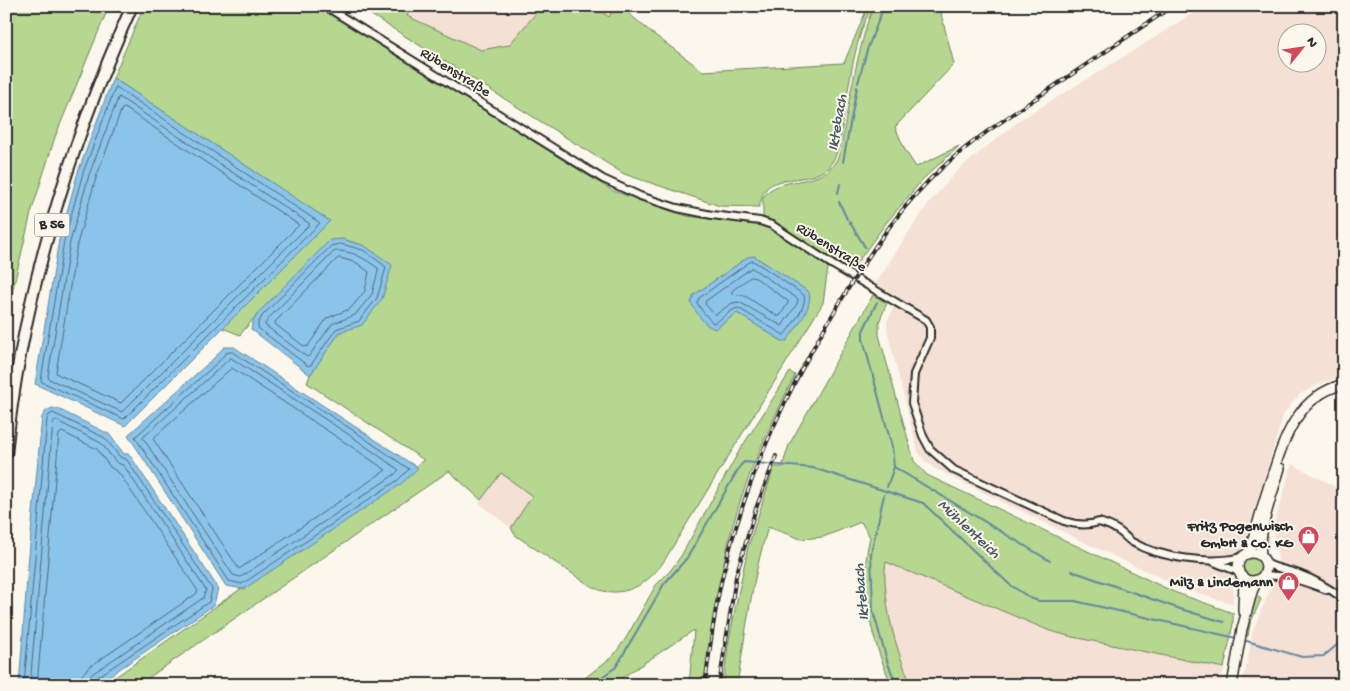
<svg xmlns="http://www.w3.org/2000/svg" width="1350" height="691" font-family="'Gochi Hand',sans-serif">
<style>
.built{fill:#f4e0d5;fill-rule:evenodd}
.green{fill:#b5d790;stroke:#70815e;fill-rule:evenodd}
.water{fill:#8bc4ea;stroke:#65879e}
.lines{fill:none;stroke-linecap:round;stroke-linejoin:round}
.shore{stroke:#516877;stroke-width:1}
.stream{stroke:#65879e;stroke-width:2}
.minor-casing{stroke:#2b2b2b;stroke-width:10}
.secondary-casing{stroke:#2b2b2b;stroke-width:12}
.primary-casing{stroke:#2b2b2b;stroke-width:14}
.minor{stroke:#fbf7ec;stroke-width:6}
.secondary{stroke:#fbf7ec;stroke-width:9}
.primary{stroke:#fbf7ec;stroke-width:10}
.rail-casing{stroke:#2b2b2b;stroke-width:4}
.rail{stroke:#fbf7ec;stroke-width:2;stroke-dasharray:5.5;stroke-linecap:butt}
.labels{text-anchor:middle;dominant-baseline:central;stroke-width:4;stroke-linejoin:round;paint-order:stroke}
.shield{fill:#fbf7ec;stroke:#696865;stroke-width:1}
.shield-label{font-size:14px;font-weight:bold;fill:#2b2b2b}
.street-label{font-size:15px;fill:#2b2b2b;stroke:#fbf7ec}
.poi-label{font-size:15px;font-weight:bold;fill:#2b2b2b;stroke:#fbf7ec;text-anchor:end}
.water-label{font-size:16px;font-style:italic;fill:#485964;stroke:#fbf7ec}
</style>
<rect width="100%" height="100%" fill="#fbf7ec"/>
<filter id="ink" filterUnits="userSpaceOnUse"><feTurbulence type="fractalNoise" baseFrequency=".02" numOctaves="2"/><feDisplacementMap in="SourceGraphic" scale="10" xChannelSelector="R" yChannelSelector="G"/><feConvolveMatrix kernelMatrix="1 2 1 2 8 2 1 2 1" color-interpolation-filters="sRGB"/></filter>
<g filter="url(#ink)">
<g class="built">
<polygon points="412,6 542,6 509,45 481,50 406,16"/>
<polygon points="594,6 615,6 609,17"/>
<path d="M1204,6H1344V376L1324,382L1300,394L1284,413L1243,548L1234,563L1233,603L1226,602L1185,589L1090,545L934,468L926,462L918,452L888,334L887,322L898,297L876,284L906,236L929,203L958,170L1020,120L1130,53ZM1288,32H1318V62H1288Z"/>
<polygon points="1292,464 1344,491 1344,685 1240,685 1247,665 1253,630 1273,583 1278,559 1273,529"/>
<polygon points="501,473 532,496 511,528 479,503"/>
<polygon points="886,562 1050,631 1073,637 1224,668 1220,685 911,685 894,640 888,610 884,573"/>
</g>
<g class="green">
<polygon points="6,6 109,6 55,137 31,213 6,318"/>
<path d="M144,6H317L613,191L687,216L767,226L828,267L823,303L670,551C657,576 634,597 603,591C592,588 579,578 570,572C551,560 533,547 515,535L511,528L532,496L501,473L481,500L449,471L138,685H104L424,460L307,383L310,375L340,332L346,331L365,246L342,239L259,312L240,335L223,328L329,221L113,78ZM754,256L808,292L782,341L737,313L714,329L694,295L748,257Z"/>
<path d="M357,6H412L407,16L481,50L509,45L542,6H594L609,17L615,6H620L652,33L703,71L844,63L868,6H872C855,37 850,80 844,114C842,128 841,146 834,159C821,186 780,173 766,189C761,195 762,200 759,207L720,206L624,174Z"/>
<path d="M875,6H947L941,14L954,64L895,127L905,150L916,167L959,146L923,179L886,223L851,271L786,229L763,217V197C779,174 819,189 836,161C842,151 843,136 845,124C850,94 856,64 864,35C867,25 869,14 875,6Z"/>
<path d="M873,295L887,303L879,322V335L914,461L927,475L1174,592L1233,613V624L1224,668L1073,637L1050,631L886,562C884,572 885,582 886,593C889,626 899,655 911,685H892C871,640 858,586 870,537L861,522L823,537L801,539L768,527C752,578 746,632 737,685H723L729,639L748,547L774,467H782L789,445Z"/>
<path d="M790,372L795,375C769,427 739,491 727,549C717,594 712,640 705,685H689L694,630L611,685H576L613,656L626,638L656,585L670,571L681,556L738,453Z"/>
<circle cx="1253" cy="567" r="10"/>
<polygon points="1255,595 1261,599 1250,624 1248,636 1245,636"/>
</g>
<g class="water">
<polygon points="113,78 330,221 125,426 35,384 59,240 78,172"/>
<polygon points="342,239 365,246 392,265 382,299 362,325 340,332 310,375 251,329 253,321 259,312 330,240"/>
<path d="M754,256L809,292C813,309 796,327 787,341H782L737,313L715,329C703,325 697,313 691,303L694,295L748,257Z"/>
<polygon points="224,347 234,347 418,468 401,484 244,589 226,586 128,435 214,358"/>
<polygon points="52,408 58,409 109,434 124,454 129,454 218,588 214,605 96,685 19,685 28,566 42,417 46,411"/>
</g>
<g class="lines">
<g class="shore">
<polygon points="116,87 320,223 124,419 42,382 41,380 64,241 83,173"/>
<polygon points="119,97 310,224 122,412 49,379 48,376 70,242 89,175"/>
<polygon points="122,109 125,108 299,225 121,403 57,374 56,372 77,244 96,178"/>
<polygon points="341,244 363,250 385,266 386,268 377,298 359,321 336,329 311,365 308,366 258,328 258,323 263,315 331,246"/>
<path d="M335,251C352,250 365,259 378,268V271L372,294L355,315L332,324L309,356L307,357L266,326L265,324L268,319Z"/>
<polygon points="340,258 357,263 369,272 365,291 350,309 327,318 308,346 305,347 276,325 275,322 337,259"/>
<path d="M753,261L763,267L804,295C807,308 791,326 784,335L738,308C729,310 722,320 713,323L703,312L697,303L699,298L748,263Z"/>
<polygon points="752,268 798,299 797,304 782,326 739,302 732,303 715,315 705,304 706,301"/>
<polygon points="751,277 756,278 788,301 788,303 780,316 777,316 745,296 732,294 732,291"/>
<polygon points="232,352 354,431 409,469 398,480 242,584 229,581 135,437 218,362 226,353"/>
<polygon points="231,358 351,436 399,470 394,475 241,577 233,575 143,438"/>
<polygon points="232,368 346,443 386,470 239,569 153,439"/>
<polyline points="24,685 47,419 49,415 53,413 105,438 120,457 127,460 212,589 209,602 96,678 94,685"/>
<polyline points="30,685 53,423 55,420 101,443 116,462 124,466 206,590 203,598 92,674 89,678 87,685"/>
<polyline points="37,685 59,434 62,432 97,449 110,467 119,473 198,591 196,594 88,668 82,675 80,685"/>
</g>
<g class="stream">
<polyline points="858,83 867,50 884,6"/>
<polyline points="843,162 857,87"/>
<polyline points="838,193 840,184"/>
<polyline points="839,202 847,219"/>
<polyline points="849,221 865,247"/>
<polyline points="877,302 863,331 863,339 892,447 894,467 887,487"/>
<polyline points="894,467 1050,561"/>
<polyline points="884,495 871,553 873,611 888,664 897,685"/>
<polyline points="1072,571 1180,609 1224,622"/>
<polyline points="1243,640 1302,657 1324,656 1344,639"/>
<polyline points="591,685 616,667 664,584 687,558 740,466 744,462 813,468 923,503 1009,584 1030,598 1039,601 1075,601 1236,638"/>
</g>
<defs>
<g id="minor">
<path d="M325,6L603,179L640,196L677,208L712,215L760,221L772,225L833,265L926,320L930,327V338L914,374L912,403L923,436L930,449L954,470L1064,521C1076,525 1087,526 1099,522C1105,524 1112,526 1117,530C1123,533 1127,539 1132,542C1160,558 1211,565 1242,557"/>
<polyline points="1214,562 1239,572"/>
<path d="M1266,563C1276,569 1288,570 1299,574C1316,580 1330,589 1344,599"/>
<path d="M1262,577C1284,572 1307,583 1327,590"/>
<polyline points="1339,685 1344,677"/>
</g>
<g id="secondary">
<circle cx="1252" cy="567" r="14"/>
<path d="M1248,553L1251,546C1258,523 1264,499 1272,476C1285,436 1298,396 1344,384"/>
<path d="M1261,556C1258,531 1273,492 1280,468"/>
<polyline points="1243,611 1244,578"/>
<polyline points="1232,685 1242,629 1252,592 1257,580"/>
</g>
<path id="primary" d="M6,454C21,302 69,145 132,6"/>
</defs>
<use href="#minor" class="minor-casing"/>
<use href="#secondary" class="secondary-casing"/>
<use href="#primary" class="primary-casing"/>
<use href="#minor" class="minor"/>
<use href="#secondary" class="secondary"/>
<use href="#primary" class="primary"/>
<defs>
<g id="rail">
<path d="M705,685C710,648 714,610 723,574C748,471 790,383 845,294C873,248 903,203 943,167C975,138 1011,115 1047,91C1089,63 1131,34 1173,6"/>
<polyline points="719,685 736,576 755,511 776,456"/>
</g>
</defs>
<use href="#rail" class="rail-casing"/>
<use href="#rail" class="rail"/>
</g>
</g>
<defs>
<symbol id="shop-pin" viewBox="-11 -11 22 30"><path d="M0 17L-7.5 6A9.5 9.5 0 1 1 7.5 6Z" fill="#d1495b" stroke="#fbf7ec"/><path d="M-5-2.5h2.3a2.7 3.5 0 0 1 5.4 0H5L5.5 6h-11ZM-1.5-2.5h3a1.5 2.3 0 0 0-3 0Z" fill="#fff"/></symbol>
</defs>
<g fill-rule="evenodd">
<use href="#shop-pin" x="1296" y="524" width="25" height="34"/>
<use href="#shop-pin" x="1276" y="570" width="25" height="34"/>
</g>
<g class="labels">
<rect class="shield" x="34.5" y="213.5" width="35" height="23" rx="4"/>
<g class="shield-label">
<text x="52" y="225">B 56</text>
</g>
<g class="street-label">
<text transform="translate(455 73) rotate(32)">Rübenstraße</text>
<text transform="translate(831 248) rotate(32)">Rübenstraße</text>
</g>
<g class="poi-label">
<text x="1293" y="527">Fritz Pogenwisch<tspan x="1293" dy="17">GmbH &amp; Co. KG</tspan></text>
<text x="1273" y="583">Milz &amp; Lindemann</text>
</g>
<g class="water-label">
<text transform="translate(839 123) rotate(-80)">Iktebach</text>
<text transform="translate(968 530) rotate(43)">Mühlenteich</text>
<text transform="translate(863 592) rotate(-95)">Iktebach</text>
</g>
</g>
<rect width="1350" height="691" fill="none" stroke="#fbf7ec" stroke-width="25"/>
<rect x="12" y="12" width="1325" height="666" fill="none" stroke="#2b2b2b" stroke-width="2" filter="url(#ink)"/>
<g transform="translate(1302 48) rotate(60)"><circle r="24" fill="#fbf7ec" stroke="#a8a59f"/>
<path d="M0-4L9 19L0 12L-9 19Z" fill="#d1495b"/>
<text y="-8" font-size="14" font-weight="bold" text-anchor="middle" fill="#2b2b2b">N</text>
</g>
</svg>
